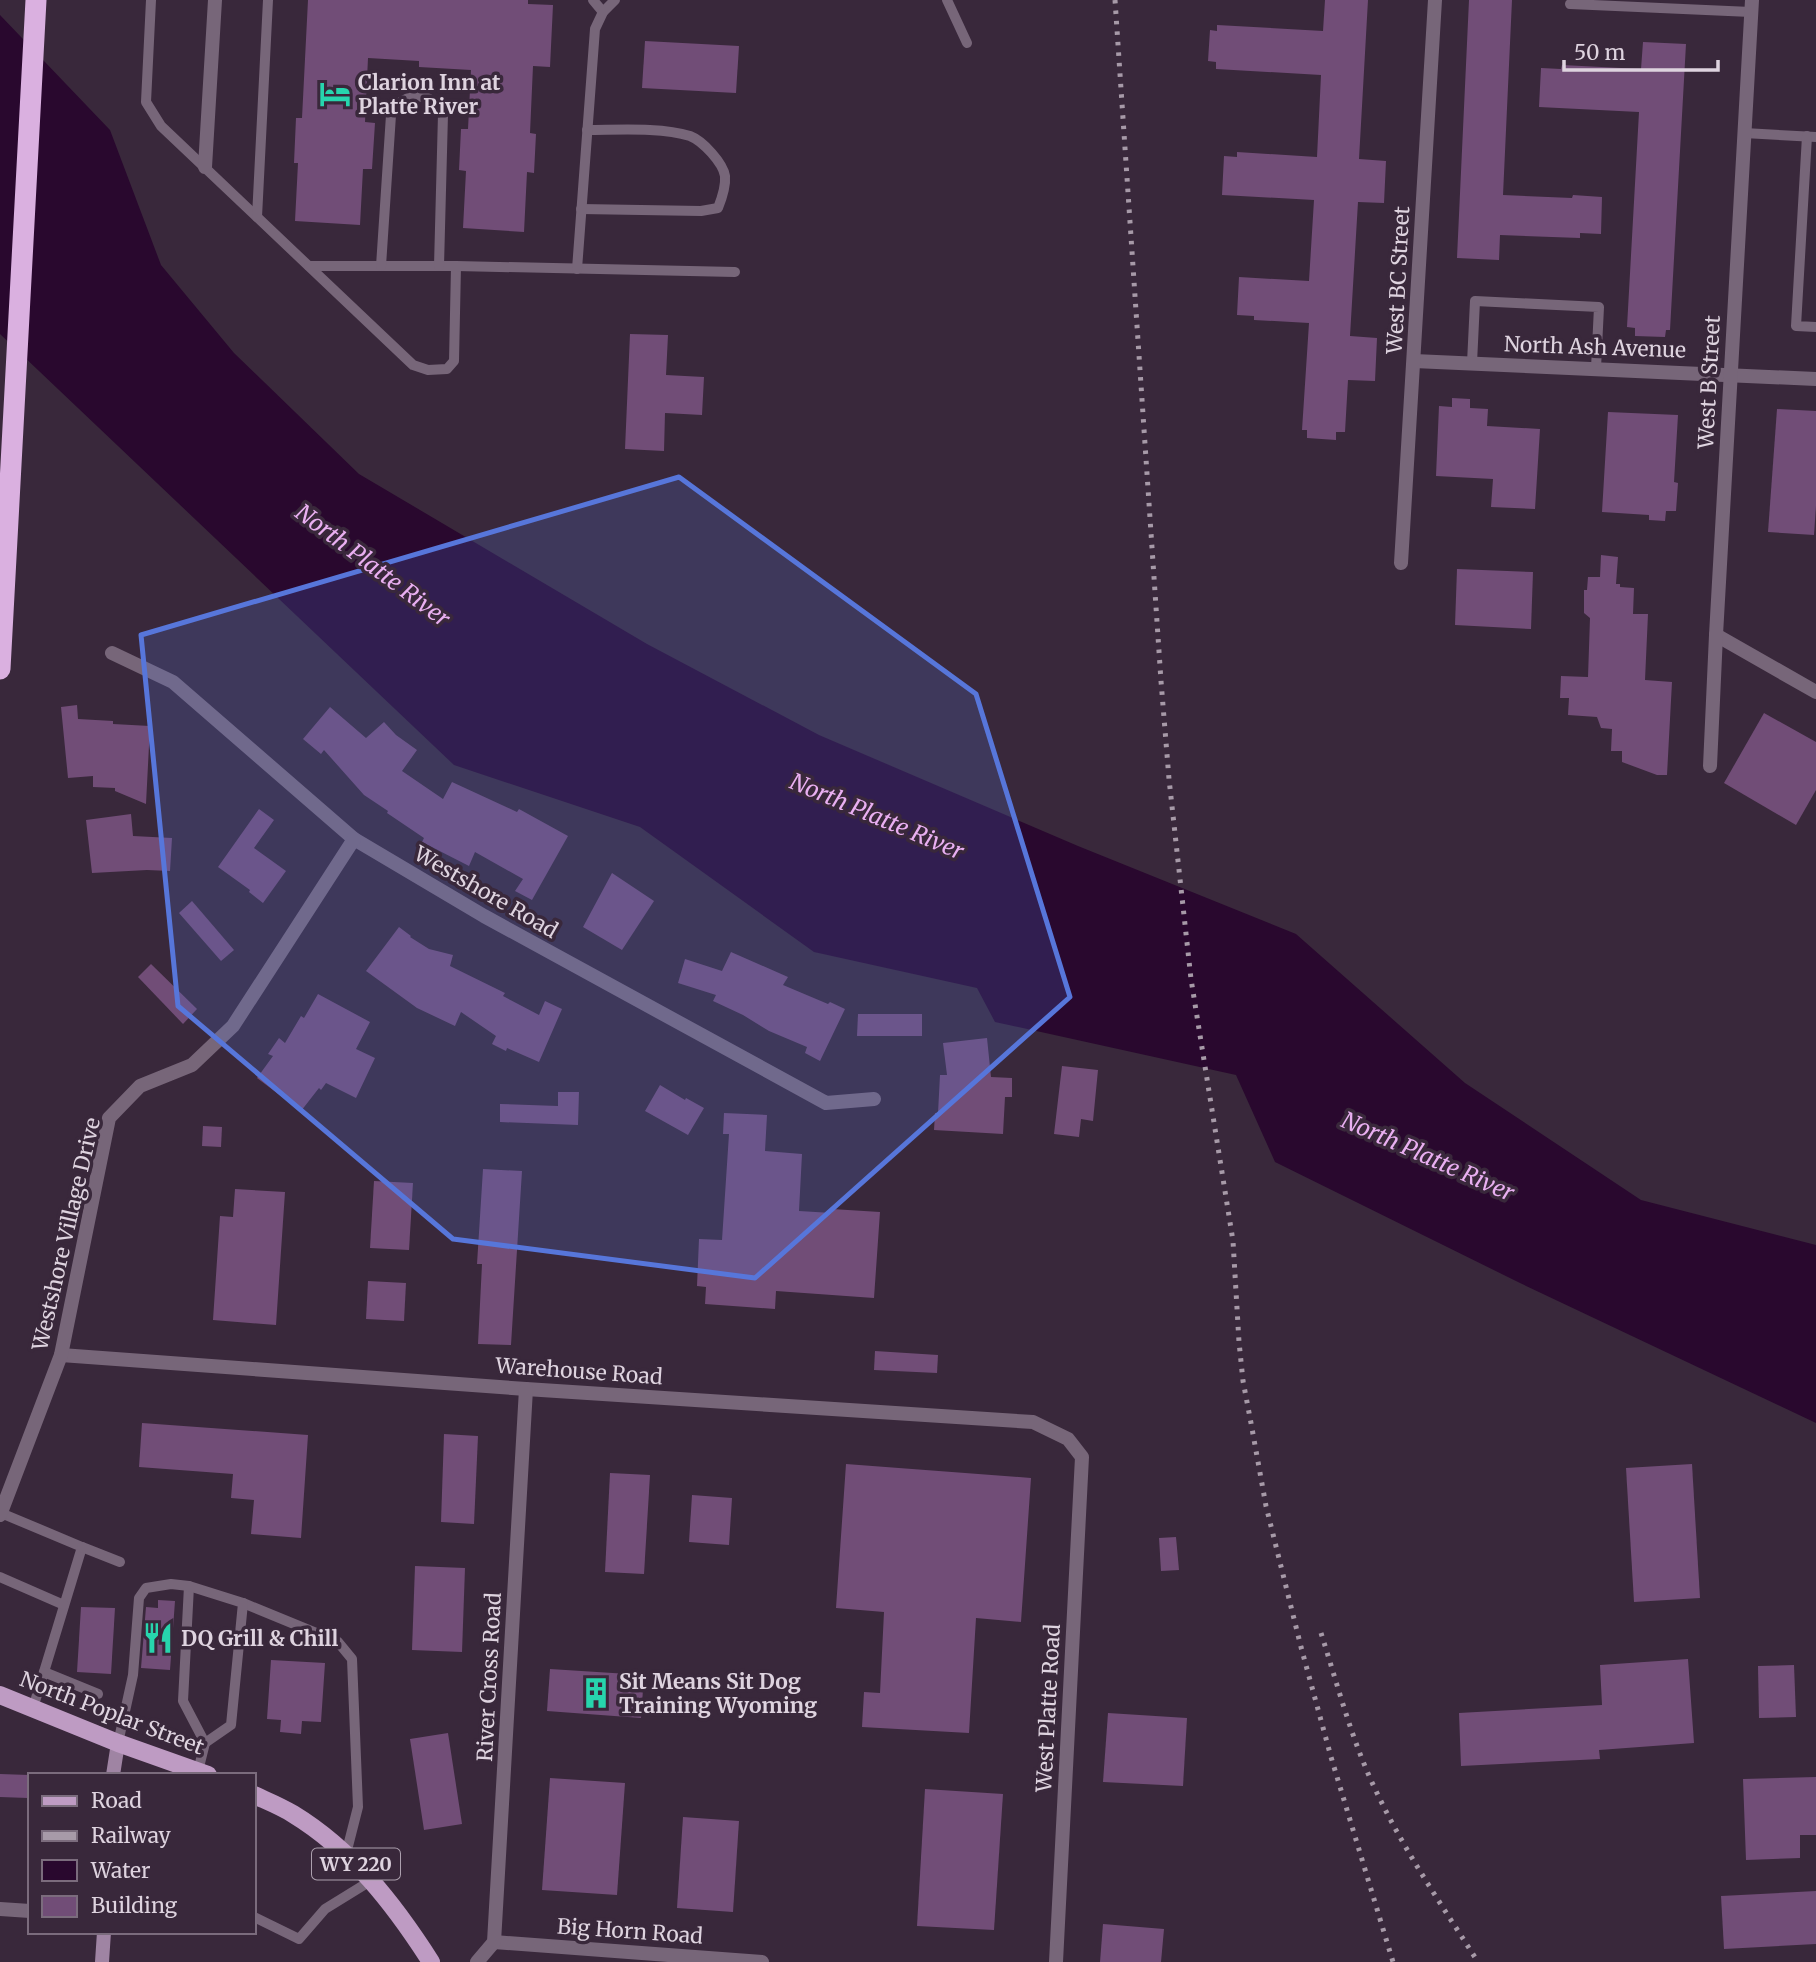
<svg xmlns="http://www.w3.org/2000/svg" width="1816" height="1962" font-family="Merriweather,serif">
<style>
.water{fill:#29082e}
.building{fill:#714d77}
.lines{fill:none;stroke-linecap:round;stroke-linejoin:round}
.lane{stroke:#776679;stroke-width:10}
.street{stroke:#776679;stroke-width:14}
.secondary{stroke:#9f84a3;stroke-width:14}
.primary{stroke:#be9bc3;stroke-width:18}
.highway{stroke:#dab0e0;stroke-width:21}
.rail{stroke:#a79aa8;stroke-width:5;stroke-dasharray:3.5 7;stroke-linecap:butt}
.marked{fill:#5776da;fill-opacity:0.2;stroke:#5776da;stroke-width:5;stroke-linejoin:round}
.labels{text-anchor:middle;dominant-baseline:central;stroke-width:7;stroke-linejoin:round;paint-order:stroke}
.shield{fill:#39283b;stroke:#aca0ae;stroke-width:2}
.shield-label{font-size:19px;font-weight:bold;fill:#ded3df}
.poi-label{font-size:21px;font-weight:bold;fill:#ded3df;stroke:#39283b;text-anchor:start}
.street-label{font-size:21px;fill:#ded3df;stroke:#39283b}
.water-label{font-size:23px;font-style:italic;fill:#e9aff1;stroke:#39283b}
</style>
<rect width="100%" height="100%" fill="#39283b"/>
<polygon class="water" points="0,15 110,130 161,265 234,353 359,474 647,644 819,735 1078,846 1296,934 1465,1083 1641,1200 1816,1245 1816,1423 1520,1283 1275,1162 1236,1075 995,1022 977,988 814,952 640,827 454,765 0,334"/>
<g class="building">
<polygon points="308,0 528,0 528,4 553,5 550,67 533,66 530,133 536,134 534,173 527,172 524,232 463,228 466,171 459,170 461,129 468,129 471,70 419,67 419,61 368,58 365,122 375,123 372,169 363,169 360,225 295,221 298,163 294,163 296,118 302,118"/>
<polygon points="1325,0 1368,0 1359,159 1386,161 1384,203 1358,202 1350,336 1377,338 1375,381 1348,380 1345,432 1336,432 1336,440 1307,438 1307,430 1302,430 1309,323 1254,320 1254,316 1237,315 1239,277 1309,281 1314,200 1222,195 1224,156 1237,157 1237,152 1317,157 1321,75 1216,69 1216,62 1208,61 1210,30 1217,31 1217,25 1323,31"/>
<polygon points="1469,0 1512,0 1503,195 1572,198 1573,195 1602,197 1601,234 1580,233 1580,238 1500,235 1499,260 1457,258"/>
<polygon points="645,41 739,46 736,93 642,88"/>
<polygon points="1643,42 1686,44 1670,330 1666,330 1665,337 1635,336 1635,328 1627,327 1639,112 1539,107 1541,68 1561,69 1562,65 1641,69"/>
<polygon points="630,334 668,335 666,375 704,377 702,415 665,413 664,451 625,449"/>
<polygon points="1452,398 1470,399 1470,408 1488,409 1487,426 1540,429 1535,509 1491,507 1493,479 1436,476 1439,406 1452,407"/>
<polygon points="1777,409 1816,411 1816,506 1814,535 1768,532"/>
<polygon points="1608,412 1678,415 1674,482 1678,483 1676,511 1666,511 1665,521 1649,520 1649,515 1602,512"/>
<polygon points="1601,555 1618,557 1616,584 1620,584 1620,587 1634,588 1633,614 1648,614 1645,680 1672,682 1667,775 1657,775 1622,762 1622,751 1611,751 1612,729 1601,728 1597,717 1568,715 1569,698 1560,698 1561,676 1588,677 1590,618 1584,613 1584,590 1587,590 1588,577 1600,577"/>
<polygon points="1457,569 1533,572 1531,629 1455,625"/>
<polygon points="77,705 78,719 113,721 113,724 150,726 146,804 115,791 115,788 93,787 93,776 68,778 61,707"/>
<polygon points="330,707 366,738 384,722 396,735 417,750 402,771 443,799 452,782 517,812 519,809 568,836 532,900 515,891 523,879 475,852 469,866 422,842 424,838 387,813 388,811 364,795 324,750 321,754 303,739"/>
<polygon points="1764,713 1816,742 1816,790 1796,825 1724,783"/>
<polygon points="259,809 274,820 254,848 286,871 263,903 249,892 250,890 218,867"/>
<polygon points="131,814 133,836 172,838 170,871 147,870 92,873 86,820"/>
<polygon points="612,873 654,901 622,950 583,927"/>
<polygon points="192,901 234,950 221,961 179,913"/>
<polygon points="399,927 411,936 410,937 429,949 453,955 450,966 505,993 503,996 539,1015 545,1001 562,1009 539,1062 507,1048 506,1051 492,1044 496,1036 461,1012 455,1026 417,1008 366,971"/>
<polygon points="731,952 788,977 783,985 828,1004 830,1002 845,1009 820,1061 805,1053 807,1047 769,1031 743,1015 713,1001 716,995 678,983 685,959 722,971"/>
<polygon points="151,964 197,1009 183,1024 138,977"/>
<polygon points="318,994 370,1022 356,1049 375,1058 356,1098 326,1083 321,1090 319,1088 301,1111 257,1078 273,1056 268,1054 279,1038 285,1043 301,1016 304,1018"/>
<polygon points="858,1014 922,1014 922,1036 857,1036"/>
<polygon points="987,1038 991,1077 1012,1078 1012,1097 1005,1097 1003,1134 934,1130 935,1113 938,1113 940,1075 947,1075 943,1043"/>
<polygon points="1062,1066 1098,1070 1093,1121 1081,1119 1079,1137 1054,1134"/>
<polygon points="660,1085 685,1100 686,1098 704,1108 688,1135 645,1111"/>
<polygon points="558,1092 579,1092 578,1125 500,1122 500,1104 558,1106"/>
<polygon points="724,1113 767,1115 765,1151 802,1154 799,1211 832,1213 832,1209 880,1212 874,1298 776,1291 775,1309 705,1304 706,1287 697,1286 699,1239 722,1240 729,1134 723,1134"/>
<polygon points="203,1126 222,1127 221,1147 202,1146"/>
<polygon points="483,1169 522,1171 511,1345 478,1344 482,1264 477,1264"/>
<polygon points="374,1181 413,1183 409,1250 370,1248"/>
<polygon points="235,1189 285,1192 276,1325 213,1320 220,1216 233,1217"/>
<polygon points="368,1281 406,1283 404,1321 366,1319"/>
<polygon points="875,1351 938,1355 937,1373 874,1370"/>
<polygon points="142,1423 308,1435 301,1538 251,1534 254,1500 231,1498 233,1474 139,1467"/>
<polygon points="444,1434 478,1436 474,1524 441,1522"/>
<polygon points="846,1464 1031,1478 1021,1622 976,1618 969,1733 862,1727 864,1692 880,1693 884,1612 836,1608"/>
<polygon points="1692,1464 1700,1598 1634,1602 1626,1468"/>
<polygon points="610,1473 650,1475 644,1574 605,1572"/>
<polygon points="692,1495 732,1498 729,1545 689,1542"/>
<polygon points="1176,1537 1179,1570 1161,1571 1159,1538"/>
<polygon points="415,1566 465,1568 462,1652 412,1650"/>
<polygon points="158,1600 175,1601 170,1670 141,1668 146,1607 158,1608"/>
<polygon points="81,1607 115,1608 111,1674 77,1672"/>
<polygon points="1688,1659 1694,1743 1599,1750 1600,1759 1461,1766 1459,1713 1602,1705 1600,1665"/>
<polygon points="271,1660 325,1663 321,1722 302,1721 301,1734 280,1732 281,1720 267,1719"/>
<polygon points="1794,1665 1796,1717 1759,1718 1758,1666"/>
<polygon points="550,1669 644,1675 641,1718 547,1711"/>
<polygon points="1108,1713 1187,1718 1183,1786 1103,1782"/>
<polygon points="448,1733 462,1824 424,1830 410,1739"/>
<polygon points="0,1774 29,1775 28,1798 0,1797"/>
<polygon points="1816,1777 1816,1835 1800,1835 1800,1858 1746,1860 1743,1779"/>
<polygon points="550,1778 625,1783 617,1895 542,1890"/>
<polygon points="925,1789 1003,1794 994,1930 917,1926"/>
<polygon points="683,1817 739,1821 733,1912 677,1908"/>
<polygon points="1816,1891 1816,1944 1724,1949 1721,1896"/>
<polygon points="1103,1924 1164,1929 1161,1962 1100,1962"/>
</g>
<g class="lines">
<g class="lane">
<polyline points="151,0 146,102 161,126 413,365 428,370 447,369 454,361 456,266"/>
<polyline points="593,0 603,12"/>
<polyline points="947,0 967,43"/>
<polyline points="1570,4 1751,12"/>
<polyline points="1744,133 1816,137"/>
<polyline points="1807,136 1796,326 1816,327"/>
<path d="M581,209L701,211L718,208C722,198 726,187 725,176C723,163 703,141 690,136C661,127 618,130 587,130"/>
<polyline points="257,217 268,0"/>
<polyline points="309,266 456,266 735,272"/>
<polyline points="381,266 391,115 395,105 412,96 426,97 435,102 443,114 439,266"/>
<polyline points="577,269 595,29 603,12 615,0"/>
<polyline points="1472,363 1475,301 1599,307 1596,368"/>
<polyline points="1,1513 82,1547 33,1708"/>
<polyline points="82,1547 120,1562"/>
<polyline points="0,1577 64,1605"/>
<polyline points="189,1586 183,1701 205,1743 198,1771"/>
<polyline points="243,1603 338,1642 352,1659 358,1807 346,1854"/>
<polyline points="44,1672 98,1694"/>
<polyline points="118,1743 133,1675 139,1598 146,1588 171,1584 189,1586 243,1603 231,1725 205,1743"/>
<polyline points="254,1917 299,1939 325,1909 372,1880"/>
</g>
<g class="street">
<polyline points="205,167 215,0"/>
<polyline points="1414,361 1816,379"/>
<polyline points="1401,563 1435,0"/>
<polyline points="1716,635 1816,692"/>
<polyline points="112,653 173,682 354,839 484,916 826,1103 874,1099"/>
<polyline points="1710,766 1716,635 1752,0"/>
<polyline points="61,1355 526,1389 1033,1422 1068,1439 1082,1457 1056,1962"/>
<polyline points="0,1515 61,1355 109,1118 140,1086 192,1065 233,1026 354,839"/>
<polyline points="0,1909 30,1911"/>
<polyline points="494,1942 762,1962"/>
<polyline points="477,1962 494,1942 526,1389"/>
</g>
<g class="secondary">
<polyline points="113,1775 118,1743"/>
<polyline points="102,1962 104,1932"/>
</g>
<g class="primary">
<polyline points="0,1695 118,1743 208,1775"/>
<path d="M254,1795C267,1801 280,1806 293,1814C352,1850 394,1904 431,1962"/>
</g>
<polyline class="highway" points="0,669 36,0"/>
<g class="rail">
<polyline points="1115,0 1161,681 1169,779 1191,979 1233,1241 1239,1342 1243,1381 1251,1423 1266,1506 1301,1647 1331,1757 1393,1962"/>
<path d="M1321,1633C1338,1686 1352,1742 1377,1793C1405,1852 1443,1907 1478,1962"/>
</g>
</g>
<path class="marked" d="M679,477L976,694L1070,997L755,1278L453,1239L178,1006L141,635Z"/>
<defs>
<symbol id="hotel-bare" viewBox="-9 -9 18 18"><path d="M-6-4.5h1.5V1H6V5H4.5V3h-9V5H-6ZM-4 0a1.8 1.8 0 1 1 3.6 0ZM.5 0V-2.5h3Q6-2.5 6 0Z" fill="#27d5ad" stroke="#39283b" stroke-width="2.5" paint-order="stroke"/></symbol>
<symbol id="restaurant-bare" viewBox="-9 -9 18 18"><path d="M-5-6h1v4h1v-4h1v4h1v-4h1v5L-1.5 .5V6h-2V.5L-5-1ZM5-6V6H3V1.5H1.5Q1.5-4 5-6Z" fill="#27d5ad" stroke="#39283b" stroke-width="2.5" paint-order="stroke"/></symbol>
<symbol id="building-bare" viewBox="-9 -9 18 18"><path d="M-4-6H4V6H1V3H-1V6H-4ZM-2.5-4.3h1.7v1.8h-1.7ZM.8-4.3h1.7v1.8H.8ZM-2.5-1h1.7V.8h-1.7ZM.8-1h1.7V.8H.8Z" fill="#27d5ad" stroke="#39283b" stroke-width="2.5" paint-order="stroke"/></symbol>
</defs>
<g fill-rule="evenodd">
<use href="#hotel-bare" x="313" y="72" width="44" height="44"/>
<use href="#restaurant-bare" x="136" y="1616" width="44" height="44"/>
<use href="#building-bare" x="574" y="1671" width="44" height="44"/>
</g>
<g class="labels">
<rect class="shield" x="312" y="1848.5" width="88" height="31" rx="5"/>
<g class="shield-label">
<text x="356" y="1864">WY 220</text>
</g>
<g class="poi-label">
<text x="358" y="82">Clarion Inn at<tspan x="358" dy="24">Platte River</tspan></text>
<text x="181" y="1638">DQ Grill &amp; Chill</text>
<text x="619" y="1681">Sit Means Sit Dog<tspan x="619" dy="24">Training Wyoming</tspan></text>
</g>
<g class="street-label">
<text transform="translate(1398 280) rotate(-87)">West BC Street</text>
<text transform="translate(1595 347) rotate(2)">North Ash Avenue</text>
<text transform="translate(1709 382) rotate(-87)">West B Street</text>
<text transform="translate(486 892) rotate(30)">Westshore Road</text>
<text transform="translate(66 1234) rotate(-77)">Westshore Village Drive</text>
<text transform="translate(579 1371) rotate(4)">Warehouse Road</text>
<text transform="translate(489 1677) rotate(-87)">River Cross Road</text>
<text transform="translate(1048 1708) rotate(-87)">West Platte Road</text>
<text transform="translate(112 1713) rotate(21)">North Poplar Street</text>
<text transform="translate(630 1931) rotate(4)">Big Horn Road</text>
</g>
<g class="water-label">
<text transform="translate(373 565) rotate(37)">North Platte River</text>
<text transform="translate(877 816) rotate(23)">North Platte River</text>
<text transform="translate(1428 1156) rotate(24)">North Platte River</text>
</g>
</g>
<rect x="28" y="1773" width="228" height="161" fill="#39283b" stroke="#7b6c7d" stroke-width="2"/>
<rect x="42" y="1796" width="35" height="10" fill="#be9bc3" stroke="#7b6c7d" stroke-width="2"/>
<text x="91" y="1808" font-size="21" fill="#ded3df">Road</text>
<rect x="42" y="1831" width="35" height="10" fill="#a79aa8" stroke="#7b6c7d" stroke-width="2"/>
<text x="91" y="1843" font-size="21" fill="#ded3df">Railway</text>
<rect x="42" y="1860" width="35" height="21" fill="#29082e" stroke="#7b6c7d" stroke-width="2"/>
<text x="91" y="1878" font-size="21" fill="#ded3df">Water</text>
<rect x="42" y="1896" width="35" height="21" fill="#714d77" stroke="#7b6c7d" stroke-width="2"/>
<text x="91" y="1913" font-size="21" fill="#ded3df">Building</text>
<path d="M1564 60v10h154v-10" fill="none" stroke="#ded3df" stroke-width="3.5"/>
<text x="1574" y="60" font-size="21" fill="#ded3df" stroke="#39283b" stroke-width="5" paint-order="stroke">50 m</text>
</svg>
